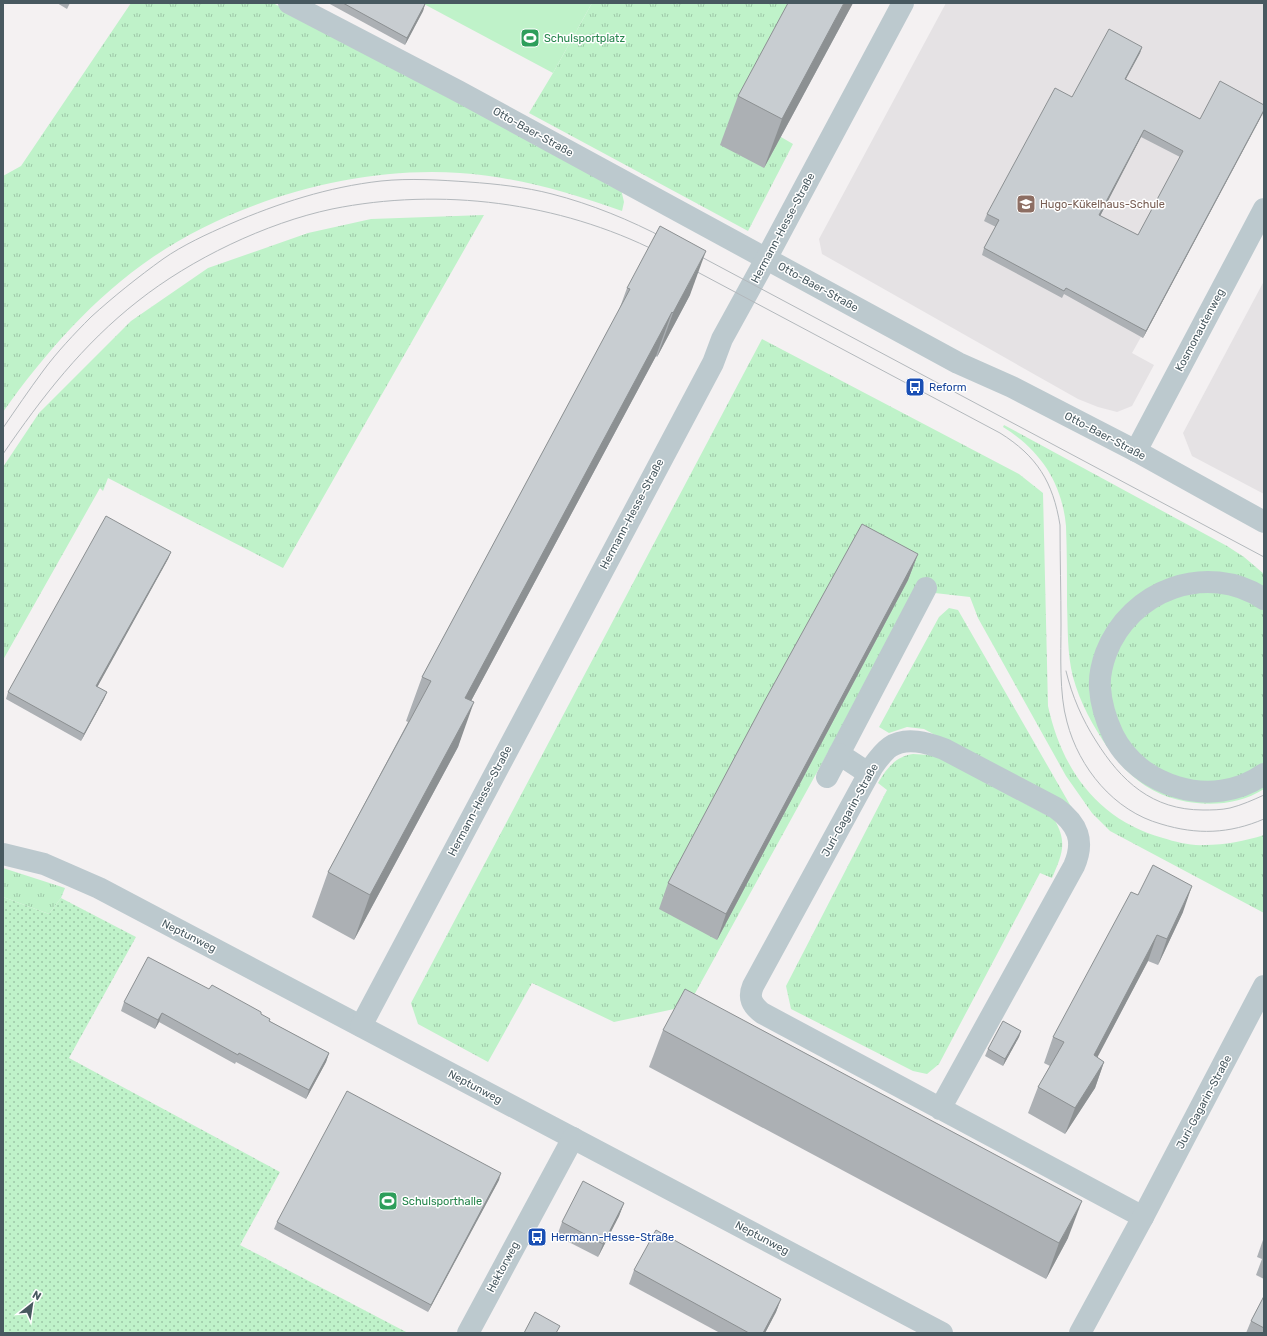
<svg xmlns="http://www.w3.org/2000/svg" width="1267" height="1336" font-family="Rubik,sans-serif">
<style>
.education{fill:#e5e2e4}
.grass{fill:url(#grass-tufts)}
.garden{fill:url(#garden-dots)}
.pitch{fill:#bff2c9}
.lines{fill:none;stroke-linecap:round;stroke-linejoin:round}
.minor{stroke:#bcc9ce;stroke-width:22}
.tram{stroke:#b3b8bc;stroke-width:1}
.wall{fill:#acb0b4;fill-rule:evenodd}
.shaded-wall{fill:#8c9092}
.building{fill:#c8cdd1;stroke:#8c9092;fill-rule:evenodd}
.labels{text-anchor:middle;dominant-baseline:central;stroke-width:3;stroke-linejoin:round;paint-order:stroke}
.leisure-label{font-size:11px;fill:#27864d;stroke:#fff;text-anchor:start}
.street-label{font-size:11px;fill:#485960;stroke:#fff}
.education-label{font-size:11px;fill:#785e54;stroke:#fff;text-anchor:start}
.transit-label{font-size:11px;fill:#164399;stroke:#fff;text-anchor:start}
</style>
<defs>
<pattern id="grass-tufts" width="24" height="20" patternUnits="userSpaceOnUse"><rect width="24" height="20" fill="#bff2c9"/><path d="M3 7l-1-3M5 7V3M7 7l1-3M15 17l-1-3M17 17v-4M19 17l1-3" fill="none" stroke="#9dc7a7"/></pattern>
<pattern id="garden-dots" width="8" height="8" patternUnits="userSpaceOnUse"><rect width="8" height="8" fill="#bff2c9"/><path d="M2 2h.1M6 6h.1" fill="none" stroke="#9dc7a7" stroke-width="1.8" stroke-linecap="round"/></pattern>
</defs>
<rect width="100%" height="100%" fill="#f4f1f2"/>
<g class="education">
<polygon points="946,3 1264,3 1264,117 1262,116 1143,338 1141,337 1132,353 1154,365 1132,406 1117,412 1098,407 1078,399 822,254 819,239"/>
<polygon points="1264,281 1264,494 1192,456 1183,433"/>
</g>
<g class="grass">
<path d="M131,3H273L621,189L624,202L622,211C568,192 517,177 460,173C356,166 239,199 153,257C94,297 44,354 3,412V176L21,166Z"/>
<polygon points="592,3 796,3 781,137 793,144 748,231 529,113 553,73"/>
<polygon points="484,215 283,568 108,478 103,491 100,488 3,660 3,467 39,413 131,321 208,268 308,233 371,219"/>
<path d="M762,339L1019,474L1043,493L1048,706C1062,770 1098,820 1163,838C1176,842 1191,846 1205,845C1225,845 1245,841 1264,835V913L1110,831L1092,813L1066,776L978,618L970,597L917,591L688,1006L614,1022L532,983L488,1062L418,1024L411,1003Z"/>
<path d="M1004,425L1227,546L1244,557L1264,574V789C1239,805 1207,807 1179,800C1148,793 1125,773 1108,748C1093,726 1080,703 1073,677C1067,653 1068,629 1067,605C1067,578 1067,552 1066,526C1062,482 1040,450 1003,427Z"/>
<polygon points="949,608 958,610 1073,810 924,729 907,727 889,733 879,727 939,617"/>
<path d="M913,754L930,755L941,758L1054,819C1068,842 1062,855 1052,878L1040,873L939,1064L927,1074L913,1071L791,1009L786,986L887,790L878,783C886,769 896,756 913,754Z"/>
<polygon points="3,868 65,888 61,898 49,914 3,897"/>
</g>
<polygon class="garden" points="3,897 49,914 61,898 136,937 69,1058 280,1172 240,1245 408,1333 3,1333"/>
<polygon class="pitch" points="422,3 592,3 553,73"/>
<g class="lines">
<g class="minor">
<polyline points="289,3 458,91 958,363 1012,387 1136,451 1264,522"/>
<polyline points="1136,451 1264,209"/>
<path d="M1264,599C1207,561 1130,590 1106,653C1102,664 1099,676 1100,688C1101,705 1106,720 1113,735C1126,761 1150,779 1177,787C1206,796 1239,792 1264,774"/>
<polyline points="868,773 839,754 926,588"/>
<polyline points="827,777 839,754"/>
<polyline points="3,854 44,864 99,888 942,1333"/>
<polyline points="361,1026 713,363 722,339 766,259 903,3"/>
<path d="M940,1109L1074,866C1085,841 1078,824 1056,808L944,749C928,743 906,736 890,747C883,752 878,759 873,766L753,986C748,998 752,1005 762,1013L1143,1217"/>
<polyline points="468,1333 573,1138"/>
<polyline points="1080,1333 1143,1217 1264,986"/>
</g>
<g class="tram">
<polyline points="694,253 1264,557"/>
<path d="M688,267L1000,433C1037,456 1053,482 1060,525C1060,559 1061,592 1061,625C1061,654 1059,694 1067,722C1079,768 1114,811 1161,824C1197,835 1229,834 1264,819"/>
<path d="M3,428C16,409 29,390 43,371C57,352 74,334 91,317C113,297 138,277 163,259C183,245 207,234 230,224C279,203 328,187 381,181C410,178 440,180 469,182C497,184 525,187 552,194C591,204 630,220 666,239"/>
<path d="M3,454C42,397 83,344 138,301C191,259 266,223 332,209C441,187 559,202 658,252"/>
<path d="M1066,671C1072,696 1082,719 1096,741C1121,781 1152,810 1203,810C1211,810 1221,810 1230,808C1242,805 1253,800 1264,795"/>
</g>
</g>
<g class="wall">
<polygon points="57,3 70,3 67,9"/>
<polygon points="328,3 423,3 425,4 423,11 405,45"/>
<polygon points="853,3 764,168 720,145 738,96"/>
<path d="M1142,47L1140,53L1126,79L1200,119L1264,105L1263,113L1143,338L1064,294L1062,298L982,255L984,248L996,227L984,221L987,214L1072,97ZM1141,137L1180,157L1138,235L1100,216Z"/>
<polygon points="627,288 690,295 657,357 656,356 471,701 458,747 354,940 312,917 328,872 408,722 406,721 422,677 619,310"/>
<polygon points="171,552 168,559 97,687 107,692 104,699 81,741 6,699 8,692"/>
<polygon points="918,554 908,580 717,940 659,909 668,883"/>
<polygon points="1138,895 1183,912 1158,965 1148,961 1097,1057 1104,1062 1095,1088 1065,1134 1028,1113 1038,1087 1050,1066 1044,1063 1053,1037"/>
<polygon points="209,989 261,1014 269,1021 329,1053 326,1062 306,1099 236,1062 235,1064 159,1022 155,1029 121,1011 124,1002"/>
<polygon points="663,1030 1068,1238 1046,1279 649,1067"/>
<polygon points="1021,1031 1019,1037 1003,1066 985,1056 988,1049"/>
<polygon points="499,1180 428,1312 274,1229 277,1222"/>
<polygon points="624,1203 619,1216 598,1257 557,1236 562,1222"/>
<polygon points="1264,1237 1264,1279 1256,1275 1262,1259 1257,1257"/>
<polygon points="634,1270 781,1299 776,1312 765,1333 720,1333 629,1284"/>
<polygon points="1264,1296 1264,1333 1246,1333 1251,1321"/>
</g>
<g class="shaded-wall">
<polygon points="844,3 853,3 764,168 782,119"/>
<polygon points="425,4 423,11 405,45 407,38"/>
<polygon points="1142,47 1140,53 1122,86 1125,79"/>
<polygon points="1264,110 1263,113 1143,338 1146,331"/>
<polygon points="1144,130 1141,137 1097,222 1099,215"/>
<polygon points="706,251 690,295 657,357 673,313"/>
<polygon points="672,312 656,356 449,742 465,698"/>
<polygon points="171,552 168,559 94,693 96,686"/>
<polygon points="918,554 908,580 717,940 726,914"/>
<polygon points="107,692 104,699 81,741 84,734"/>
<polygon points="474,702 458,747 354,940 370,895"/>
<polygon points="1192,886 1183,912 1158,965 1167,939"/>
<polygon points="1157,935 1148,961 1085,1081 1094,1055"/>
<polygon points="162,1013 159,1022 155,1029 158,1020"/>
<polygon points="1021,1031 1019,1037 1003,1066 1005,1059"/>
<polygon points="329,1053 326,1062 306,1099 309,1090"/>
<polygon points="1104,1062 1095,1088 1065,1134 1075,1108"/>
<polygon points="501,1173 499,1180 428,1312 431,1305"/>
<polygon points="1082,1201 1068,1238 1046,1279 1059,1243"/>
<polygon points="624,1203 619,1216 598,1257 603,1244"/>
<polygon points="781,1299 776,1312 765,1333 763,1333"/>
</g>
<g class="building">
<polygon points="343,3 423,3 425,4 407,38"/>
<polygon points="788,3 844,3 782,119 738,96"/>
<path d="M1109,29L1142,47L1125,79L1200,119L1220,81L1264,105V110L1146,331L1066,288L1064,291L984,248L999,220L987,214L1055,88L1072,97ZM1144,130L1183,151L1138,235L1099,215Z"/>
<polygon points="660,226 706,251 673,313 672,312 465,698 474,702 370,895 328,872 431,681 422,677 630,289 627,288"/>
<polygon points="106,516 171,552 96,686 107,692 84,734 8,692"/>
<polygon points="862,524 918,554 726,914 668,883 764,702"/>
<polygon points="1153,865 1192,886 1167,939 1157,935 1094,1055 1104,1062 1075,1108 1038,1087 1064,1042 1053,1037 1131,892 1138,895"/>
<polygon points="148,957 209,989 212,985 261,1012 261,1014 270,1019 269,1021 329,1053 309,1090 239,1053 238,1055 162,1013 158,1020 124,1002"/>
<polygon points="685,989 1082,1201 1059,1243 663,1030"/>
<polygon points="1003,1021 1021,1031 1005,1059 988,1049"/>
<polygon points="347,1091 501,1173 431,1305 277,1222"/>
<polygon points="583,1181 624,1203 603,1244 562,1222"/>
<polygon points="656,1230 781,1299 763,1333 749,1333 634,1270"/>
<polygon points="1264,1296 1264,1328 1251,1321"/>
<polygon points="535,1312 560,1326 556,1333 524,1333"/>
</g>
<defs>
<symbol id="stadium-square" viewBox="-11 -11 22 22"><rect x="-9" y="-9" width="18" height="18" rx="4" fill="#2e9e5b" stroke="#fff"/><path d="M0-5a6.5 5 0 1 0 0 10a6.5 5 0 1 0 0-10ZM-3.5-1.8h7v3.6h-7Z" fill="#fff"/></symbol>
<symbol id="school-square" viewBox="-11 -11 22 22"><rect x="-9" y="-9" width="18" height="18" rx="4" fill="#8d6e63" stroke="#fff"/><path d="M0-5L7-2L0 1L-7-2ZM-4 1L0 2.5L4 1V4Q0 6-4 4Z" fill="#fff"/></symbol>
<symbol id="bus-square" viewBox="-11 -11 22 22"><rect x="-9" y="-9" width="18" height="18" rx="4" fill="#1a4fb4" stroke="#fff"/><path d="M-5-6H5V4H4V6H2V4H-2V6H-4V4H-5ZM-3.5-4V0h7V-4ZM-3.5 1.2v1.5H-2V1.2ZM2 1.2v1.5H3.5V1.2Z" fill="#fff"/></symbol>
</defs>
<g fill-rule="evenodd">
<use href="#stadium-square" x="519" y="27" width="22" height="22"/>
<use href="#school-square" x="1015" y="193" width="22" height="22"/>
<use href="#bus-square" x="904" y="376" width="22" height="22"/>
<use href="#stadium-square" x="377" y="1190" width="22" height="22"/>
<use href="#bus-square" x="526" y="1226" width="22" height="22"/>
</g>
<g class="labels">
<g class="leisure-label">
<text x="544" y="38">Schulsportplatz</text>
<text x="402" y="1201">Schulsporthalle</text>
</g>
<g class="street-label">
<text transform="translate(533 132) rotate(29)">Otto-Baer-Straße</text>
<text transform="translate(783 228) rotate(-62)">Hermann-Hesse-Straße</text>
<text transform="translate(818 287) rotate(29)">Otto-Baer-Straße</text>
<text transform="translate(1200 330) rotate(-62)">Kosmonautenweg</text>
<text transform="translate(1105 436) rotate(28)">Otto-Baer-Straße</text>
<text transform="translate(632 514) rotate(-62)">Hermann-Hesse-Straße</text>
<text transform="translate(480 801) rotate(-62)">Hermann-Hesse-Straße</text>
<text transform="translate(850 810) rotate(-61)">Juri-Gagarin-Straße</text>
<text transform="translate(189 936) rotate(27)">Neptunweg</text>
<text transform="translate(475 1087) rotate(28)">Neptunweg</text>
<text transform="translate(1204 1102) rotate(-62)">Juri-Gagarin-Straße</text>
<text transform="translate(762 1238) rotate(28)">Neptunweg</text>
<text transform="translate(503 1267) rotate(-62)">Hektorweg</text>
</g>
<g class="education-label">
<text x="1040" y="204">Hugo-Kükelhaus-Schule</text>
</g>
<g class="transit-label">
<text x="929" y="387">Reform</text>
<text x="551" y="1237">Hermann-Hesse-Straße</text>
</g>
</g>
<rect width="1267" height="1336" fill="none" stroke="#485960" stroke-width="8"/>
<g transform="translate(32 1304) rotate(30)" stroke="#ffffff" stroke-width="3" paint-order="stroke">
<path d="M0-3L7 15L0 10L-7 15Z" fill="#485960"/>
<text y="-6" font-size="11" font-weight="bold" text-anchor="middle" fill="#485960">N</text>
</g>
</svg>
